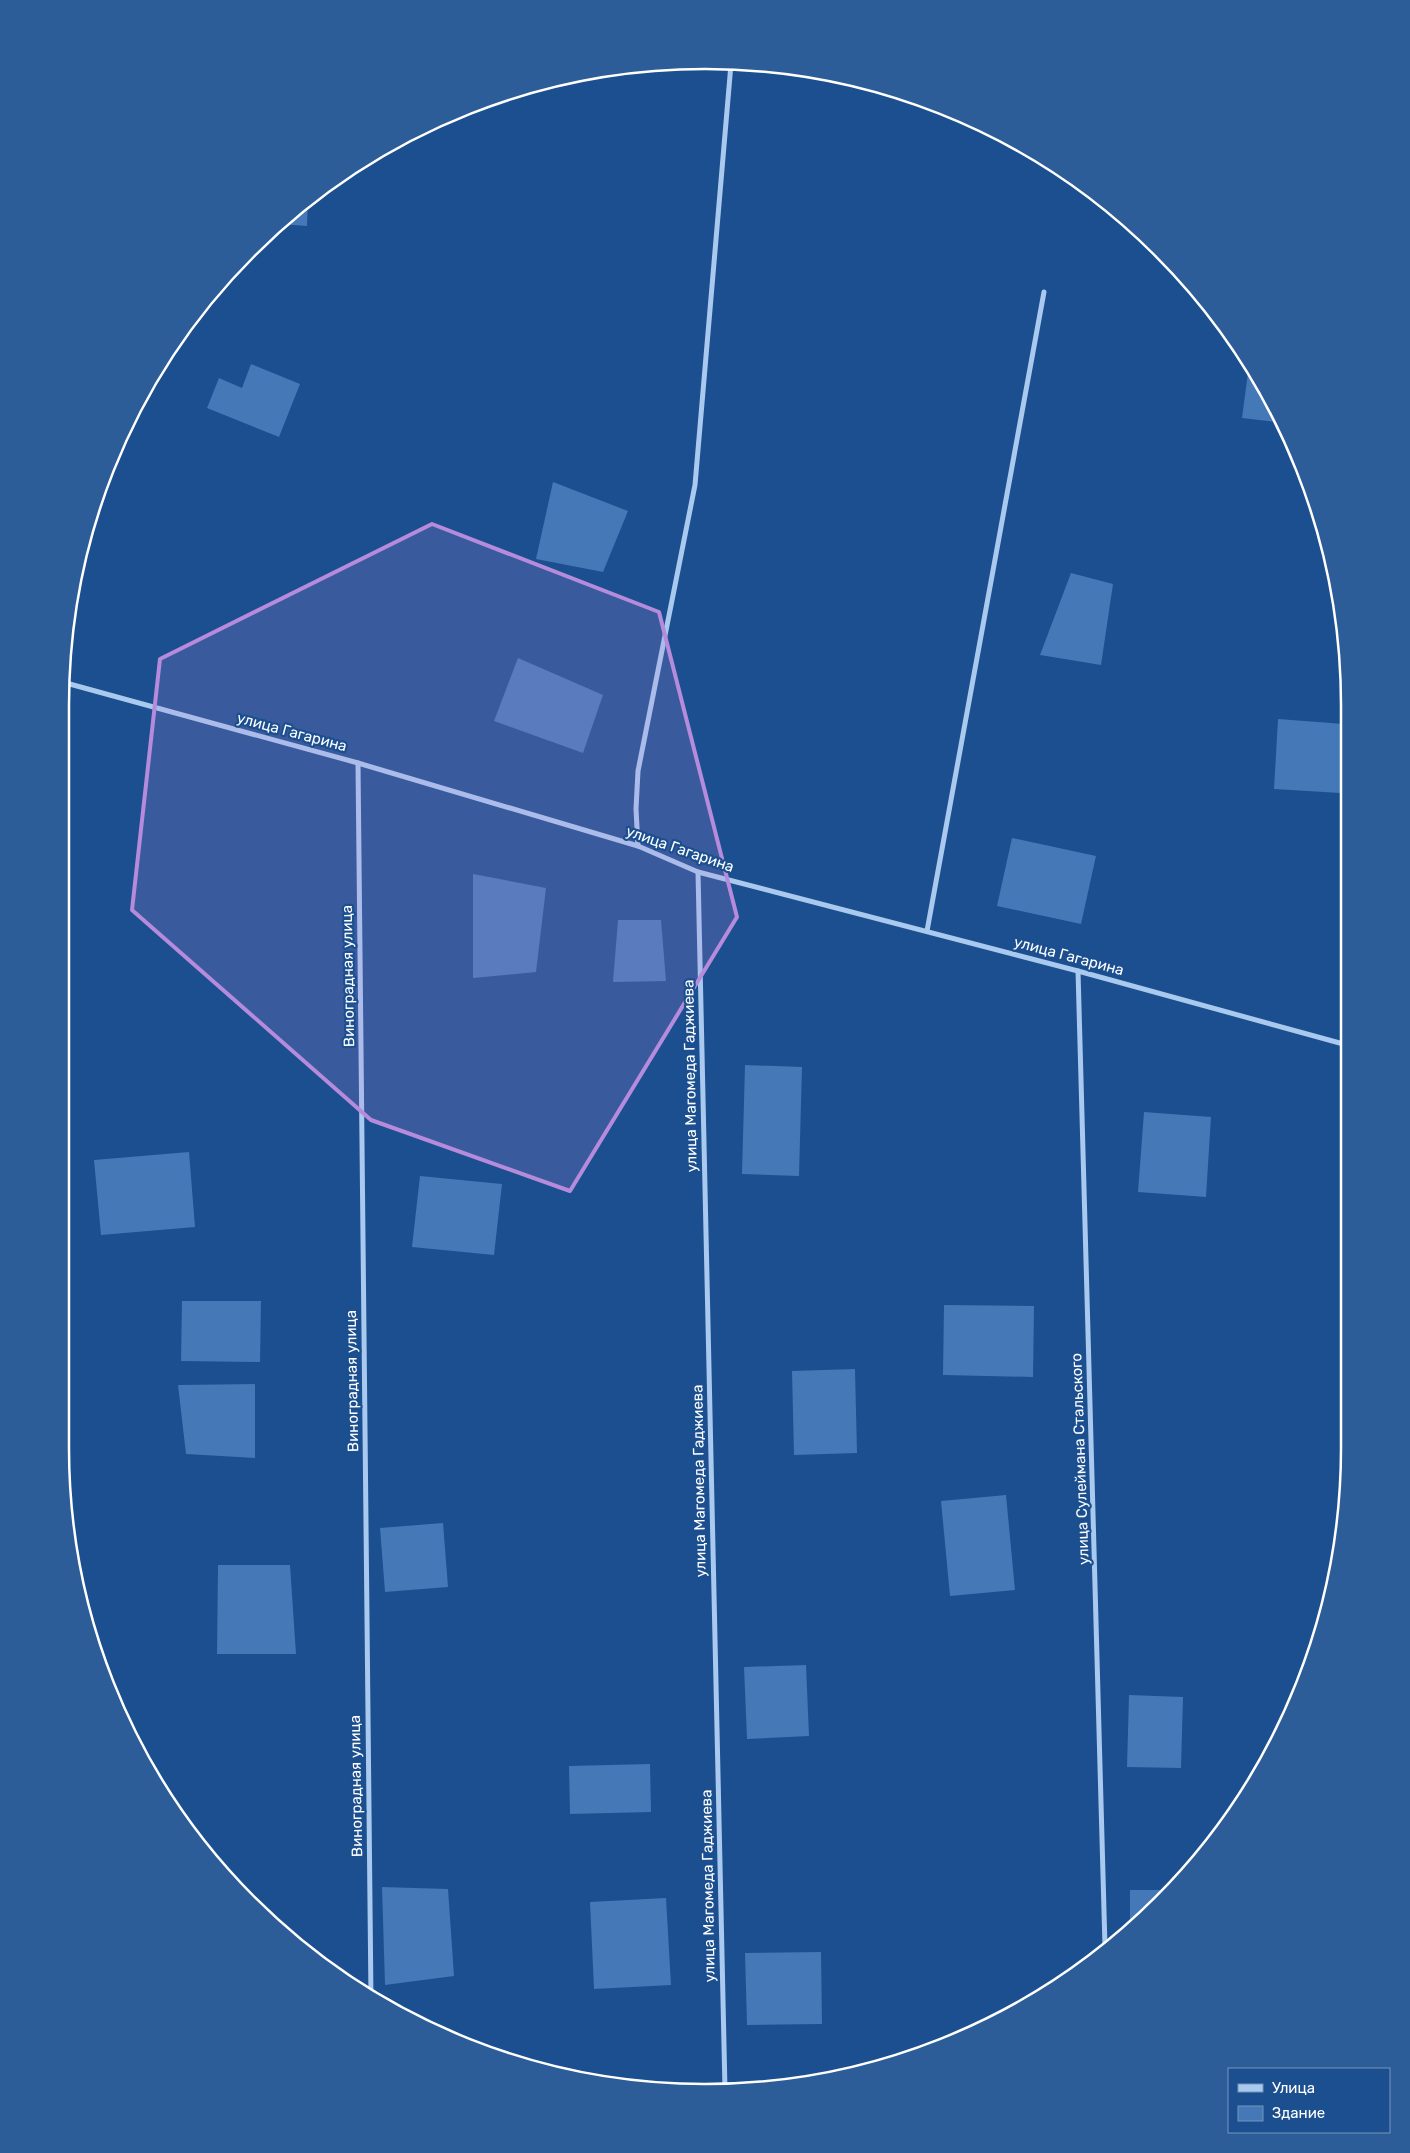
<svg xmlns="http://www.w3.org/2000/svg" width="1410" height="2153" font-family="Rubik,sans-serif">
<style>
.building{fill:#4478b7}
.lines{fill:none;stroke-linecap:round;stroke-linejoin:round}
.minor{stroke:#a9c9ee;stroke-width:5}
.marked{fill:#b68bdc;fill-opacity:0.2;stroke:#b68bdc;stroke-width:4;stroke-linejoin:round}
.labels{text-anchor:middle;dominant-baseline:central;stroke-width:4.5;stroke-linejoin:round;paint-order:stroke}
.street-label{font-size:15px;fill:#fff;stroke:#1b4f8f}
.rim{fill:none;stroke:#fff;stroke-width:2.5}
</style>
<rect width="100%" height="100%" fill="#1b4f8f"/>
<g class="building">
<polygon points="308,197 307,226 279,224"/>
<polygon points="251,364 300,384 279,437 207,408 219,378 242,388"/>
<polygon points="1249,365 1283,419 1285,423 1242,418"/>
<polygon points="553,482 628,511 603,572 536,559"/>
<polygon points="1071,573 1113,584 1101,665 1040,655"/>
<polygon points="518,658 603,695 583,753 494,721"/>
<polygon points="1278,719 1344,724 1340,793 1274,789"/>
<polygon points="1012,838 1096,856 1081,924 997,906"/>
<polygon points="473,874 546,888 536,972 473,978"/>
<polygon points="618,920 661,920 666,981 613,982"/>
<polygon points="745,1065 802,1067 799,1176 742,1174"/>
<polygon points="1144,1112 1211,1117 1206,1197 1138,1192"/>
<polygon points="189,1152 195,1227 101,1235 94,1160"/>
<polygon points="420,1176 502,1184 494,1255 412,1247"/>
<polygon points="182,1301 261,1301 260,1362 181,1361"/>
<polygon points="944,1305 1034,1306 1033,1377 943,1375"/>
<polygon points="855,1369 857,1453 794,1455 792,1371"/>
<polygon points="255,1384 255,1458 186,1454 178,1385"/>
<polygon points="1006,1495 1015,1590 950,1596 941,1501"/>
<polygon points="443,1523 448,1587 385,1592 380,1528"/>
<polygon points="218,1565 290,1565 296,1654 217,1654"/>
<polygon points="806,1665 809,1736 747,1739 744,1667"/>
<polygon points="1129,1695 1183,1697 1181,1768 1127,1767"/>
<polygon points="650,1764 651,1812 570,1814 569,1766"/>
<polygon points="382,1887 448,1889 454,1976 385,1985"/>
<polygon points="1130,1890 1170,1890 1130,1926"/>
<polygon points="666,1898 671,1985 594,1989 590,1902"/>
<polygon points="821,1952 822,2024 747,2025 745,1953"/>
</g>
<g class="lines">
<g class="minor">
<polyline points="66,683 358,763 638,846 698,872 1078,971 1347,1045"/>
<polyline points="358,763 371,1999"/>
<polyline points="638,846 636,809 638,771 695,485 731,64"/>
<polyline points="698,872 725,2090"/>
<polyline points="927,931 1044,292"/>
<polyline points="1078,971 1105,1947"/>
</g>
</g>
<path class="marked" d="M432,524L659,612L737,917L570,1191L371,1120L132,910L160,659Z"/>
<g class="labels">
<g class="street-label">
<text transform="translate(292 732) rotate(15)">улица Гагарина</text>
<text transform="translate(680 849) rotate(19)">улица Гагарина</text>
<text transform="translate(1069 956) rotate(15)">улица Гагарина</text>
<text transform="translate(348 976) rotate(-91)">Виноградная улица</text>
<text transform="translate(690 1076) rotate(-91)">улица Магомеда Гаджиева</text>
<text transform="translate(352 1381) rotate(-91)">Виноградная улица</text>
<text transform="translate(1080 1459) rotate(-92)">улица Сулеймана Стальского</text>
<text transform="translate(699 1481) rotate(-91)">улица Магомеда Гаджиева</text>
<text transform="translate(356 1786) rotate(-91)">Виноградная улица</text>
<text transform="translate(708 1886) rotate(-91)">улица Магомеда Гаджиева</text>
</g>
</g>
<path d="M0 0H1410V2153H0ZM705 69H705A636 636 0 0 1 1341 705V1448A636 636 0 0 1 705 2084H705A636 636 0 0 1 69 1448V705A636 636 0 0 1 705 69Z" fill="#2d5d98" fill-rule="evenodd"/>
<path class="rim" d="M705 69H705A636 636 0 0 1 1341 705V1448A636 636 0 0 1 705 2084H705A636 636 0 0 1 69 1448V705A636 636 0 0 1 705 69Z"/>
<rect x="1228" y="2068" width="162" height="65" fill="#1b4f8f" stroke="#7695bc"/>
<rect x="1238" y="2084" width="25" height="8" fill="#a9c9ee" stroke="#7695bc"/>
<text x="1272" y="2093" font-size="15" fill="#ffffff">Улица</text>
<rect x="1238" y="2106" width="25" height="15" fill="#4478b7" stroke="#7695bc"/>
<text x="1272" y="2118" font-size="15" fill="#ffffff">Здание</text>
</svg>
